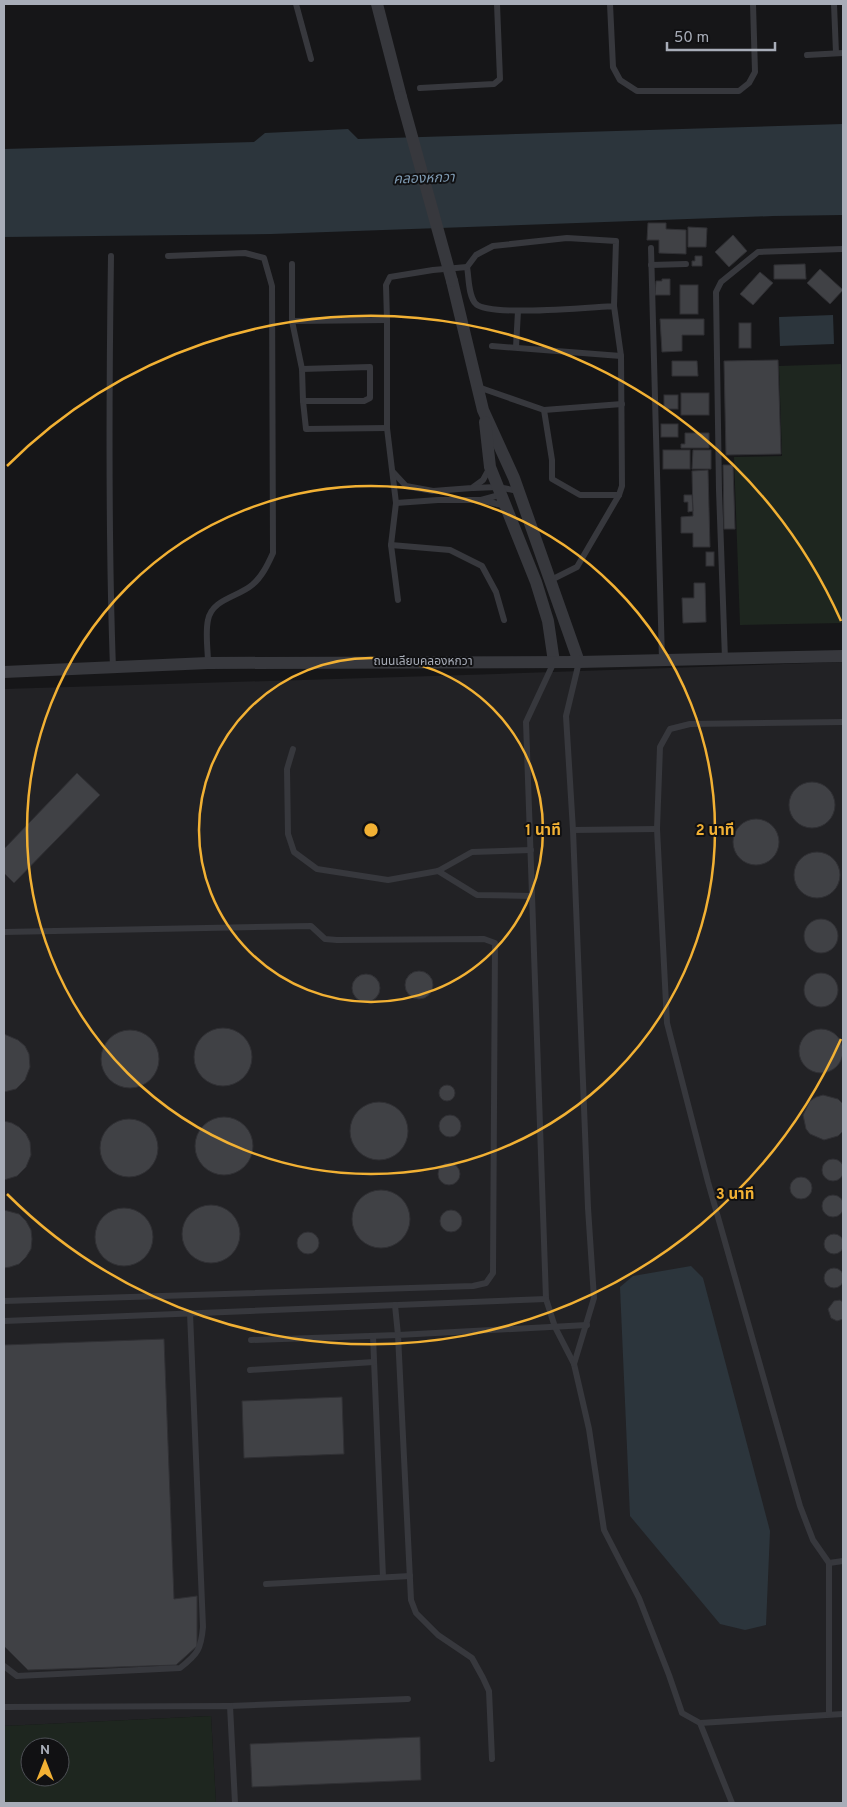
<svg xmlns="http://www.w3.org/2000/svg" width="847" height="1807" font-family="Overpass,'Noto Sans Thai',sans-serif">
<style>
.built{fill:#222225}
.green{fill:#1e261f;fill-rule:evenodd}
.water{fill:#2c353c}
.building{fill:#404145;stroke:#303034}
.lines{fill:none;stroke-linecap:round;stroke-linejoin:round}
.lane{stroke:#37383d;stroke-width:6}
.street{stroke:#37383d;stroke-width:12}
.street-bridge{stroke:#37383d;stroke-width:12}
.ring{fill:none;stroke:#f2b134;stroke-width:2.5}
.labels{text-anchor:middle;dominant-baseline:central;stroke-width:4;stroke-linejoin:round;paint-order:stroke}
.street-label{font-size:12px;fill:#a8adb8;stroke:#111113}
.water-label{font-size:14px;font-style:italic;fill:#7f9bb3;stroke:#111113}
.centre{fill:#f2b134;stroke:#111113;stroke-width:2.5}
.ring-label{font-size:15px;text-anchor:middle;font-weight:bold;fill:#f2b134;stroke:#111113;stroke-width:4;stroke-linejoin:round;paint-order:stroke}
</style>
<rect width="100%" height="100%" fill="#161618"/>
<polygon class="built" points="843,662 843,1803 216,1803 211,1716 4,1726 4,689 497,674"/>
<g class="green">
<polygon points="841,364 843,434 843,623 740,625 734,457 782,456 779,366"/>
<path d="M211,1716L216,1803H4V1726ZM30,1747H60V1777H30Z"/>
</g>
<g class="water">
<polygon points="843,124 843,215 773,216 271,234 4,237 4,149 254,142 265,133 348,129 358,139"/>
<polygon points="833,315 834,344 780,346 779,317"/>
<polygon points="691,1266 703,1278 770,1531 766,1625 745,1630 720,1624 630,1516 620,1287 633,1276"/>
</g>
<g class="building">
<polygon points="648,223 666,223 666,229 686,230 686,254 659,253 659,240 647,240"/>
<polygon points="688,227 707,228 706,247 688,247"/>
<polygon points="733,235 747,251 729,267 715,252"/>
<polygon points="695,256 702,256 702,266 692,266 692,261 695,261"/>
<polygon points="805,264 806,279 774,279 774,265"/>
<polygon points="820,269 843,290 830,304 807,283"/>
<polygon points="760,272 773,283 753,305 740,294"/>
<polygon points="662,279 670,279 670,295 655,295 656,281 662,281"/>
<rect x="680" y="285" width="18" height="29"/>
<polygon points="660,319 704,319 704,335 682,335 682,351 662,352"/>
<rect x="739" y="323" width="12" height="25"/>
<polygon points="778,360 781,454 726,455 724,361"/>
<polygon points="672,361 697,361 698,376 672,376"/>
<rect x="681" y="393" width="28" height="22"/>
<rect x="664" y="395" width="14" height="14"/>
<rect x="661" y="424" width="17" height="13"/>
<polygon points="685,433 709,433 709,448 681,448 681,444 685,444"/>
<rect x="663" y="450" width="27" height="19"/>
<polygon points="693,450 711,450 711,469 692,469"/>
<polygon points="723,465 733,465 735,529 724,529"/>
<polygon points="708,470 710,547 693,547 693,533 681,533 681,517 693,516 692,471"/>
<polygon points="684,495 692,495 693,511 688,512 688,502 684,502"/>
<rect x="706" y="552" width="8" height="14"/>
<polygon points="694,583 705,583 706,622 683,623 682,598 694,598"/>
<polygon points="77,773 100,795 14,883 4,873 4,849"/>
<circle cx="812" cy="805" r="23"/>
<circle cx="756" cy="842" r="23"/>
<circle cx="817" cy="875" r="23"/>
<circle cx="821" cy="936" r="17"/>
<circle cx="419" cy="985" r="14"/>
<circle cx="821" cy="990" r="17"/>
<circle cx="366" cy="988" r="14"/>
<circle cx="223" cy="1057" r="29"/>
<circle cx="821" cy="1051" r="22"/>
<circle cx="130" cy="1059" r="29"/>
<polygon points="4,1034 18,1040 25,1046 29,1054 30,1067 25,1080 16,1089 4,1092"/>
<circle cx="447" cy="1093" r="8"/>
<polygon points="823,1095 838,1099 843,1104 843,1131 838,1136 824,1140 810,1134 806,1129 803,1115 810,1101 816,1097"/>
<circle cx="379" cy="1131" r="29"/>
<circle cx="450" cy="1126" r="11"/>
<circle cx="224" cy="1146" r="29"/>
<circle cx="129" cy="1148" r="29"/>
<polygon points="4,1121 12,1123 19,1127 26,1134 30,1142 31,1155 26,1167 17,1176 4,1180"/>
<circle cx="833" cy="1170" r="11"/>
<circle cx="449" cy="1174" r="11"/>
<circle cx="801" cy="1188" r="11"/>
<circle cx="381" cy="1219" r="29"/>
<circle cx="833" cy="1206" r="11"/>
<circle cx="211" cy="1234" r="29"/>
<circle cx="124" cy="1237" r="29"/>
<circle cx="451" cy="1221" r="11"/>
<polygon points="4,1210 19,1214 26,1221 31,1230 32,1239 31,1249 26,1257 19,1264 10,1267 4,1268"/>
<circle cx="308" cy="1243" r="11"/>
<circle cx="834" cy="1244" r="10"/>
<circle cx="834" cy="1278" r="10"/>
<polygon points="840,1300 843,1302 843,1319 837,1321 831,1318 828,1309 834,1301"/>
<polygon points="164,1339 174,1599 197,1596 197,1646 176,1665 28,1670 4,1646 4,1345"/>
<polygon points="342,1397 344,1454 244,1458 242,1401"/>
<polygon points="420,1737 421,1780 252,1787 250,1744"/>
</g>
<g class="lines">
<g class="lane">
<polyline points="296,4 311,59"/>
<polyline points="610,4 613,67 620,80 637,91 739,91 749,83 755,72 753,4"/>
<polyline points="834,4 836,53"/>
<polyline points="807,55 843,53"/>
<polyline points="420,88 494,84 500,79 497,4"/>
<polyline points="651,248 662,660"/>
<path d="M111,256C109,393 108,530 113,668"/>
<path d="M168,256L245,253L264,258L272,286L273,553C268,564 262,577 252,585C238,597 212,599 208,620C205,633 208,650 208,663"/>
<polyline points="292,264 292,321 302,369 303,401 306,429 387,428"/>
<polyline points="651,265 686,264"/>
<polyline points="292,321 387,320"/>
<polyline points="492,346 621,356"/>
<polyline points="516,347 518,311"/>
<polyline points="302,369 370,367 370,398 364,401 303,401"/>
<polyline points="478,387 544,410 622,404"/>
<polyline points="544,410 552,460 552,479 580,495 619,495"/>
<polyline points="393,472 406,486 433,491 472,488 483,480 489,469"/>
<polyline points="473,488 498,487 518,491"/>
<polyline points="481,500 503,494"/>
<polyline points="396,503 438,500 481,500 506,506"/>
<polyline points="391,545 450,550 482,566 496,592 504,620"/>
<path d="M549,581L577,567L619,495L622,486L621,356L614,306L616,241L567,238L493,246L476,255L467,267C469,277 468,296 476,304C490,317 591,307 614,306"/>
<polyline points="398,600 391,545 396,503 387,428 387,320 386,285 390,277 433,270 467,267"/>
<polyline points="725,659 719,490 716,292 721,282 758,252 843,249"/>
<polyline points="554,662 526,722 546,1299 555,1327 574,1364 589,1429 604,1530 639,1598 669,1675 682,1713 700,1723 843,1714"/>
<polyline points="293,749 287,769 288,834 294,852 317,869 388,880 438,871 472,852 531,850"/>
<polyline points="573,830 657,829"/>
<polyline points="438,871 477,895 532,896"/>
<polyline points="4,932 311,926 325,939 337,940 484,939 495,943 493,1273 486,1283 473,1286 4,1301"/>
<polyline points="4,1321 546,1299"/>
<polyline points="373,1336 383,1577"/>
<polyline points="251,1340 398,1335 395,1305"/>
<polyline points="574,1364 594,1298 588,1208 573,830 566,716 579,662"/>
<polyline points="250,1370 374,1362"/>
<polyline points="829,1563 843,1561"/>
<polyline points="266,1584 410,1576"/>
<path d="M4,1666L17,1676L180,1668C198,1654 201,1649 203,1627L190,1313"/>
<polyline points="230,1706 408,1699"/>
<polyline points="4,1707 230,1706 235,1803"/>
<polyline points="829,1714 829,1563 813,1540 800,1506 708,1182 667,1023 657,829 660,747 670,729 690,724 843,722"/>
<polyline points="700,1723 732,1803"/>
<polyline points="492,1759 489,1691 483,1678 472,1658 438,1635 416,1613 411,1600 398,1335 587,1325"/>
</g>
<g class="street">
<polyline points="377,4 401,97"/>
<polyline points="452,281 483,410 514,478 579,662"/>
<polyline points="485,422 490,467 536,582 548,621 554,662"/>
<polyline points="4,672 208,663 579,662 843,656"/>
</g>
<polyline class="street-bridge" points="401,97 452,281"/>
</g>
<g class="ring">
<circle cx="371" cy="830" r="172"/>
<circle cx="371" cy="830" r="344"/>
<path d="M841 1039A515 515 0 0 1 7 1194M7 466A515 515 0 0 1 841 621"/>
</g>
<g class="labels">
<g class="street-label">
<text x="423" y="662">ถนนเลียบคลองหกวา</text>
</g>
<g class="water-label">
<text transform="translate(424 179) rotate(-2)">คลองหกวา</text>
</g>
</g>
<circle cx="371" cy="830" r="8" class="centre"/>
<g class="ring-label">
<text x="543" y="835">1 นาที</text>
<text x="715" y="835">2 นาที</text>
<text x="735" y="1199">3 นาที</text>
</g>
<rect width="847" height="1807" fill="none" stroke="#a8adb8" stroke-width="10"/>
<g transform="translate(45 1762)"><circle r="24" fill="#111113" stroke="#4d4f55"/>
<path d="M0-4L9 19L0 12L-9 19Z" fill="#f2b134"/>
<text y="-8" font-size="14" font-weight="bold" text-anchor="middle" fill="#a8adb8">N</text>
</g>
<path d="M667 42v8h108v-8" fill="none" stroke="#a8adb8" stroke-width="2.5"/>
<text x="674" y="42" font-size="15" fill="#a8adb8" stroke="#111113" stroke-width="4" paint-order="stroke">50 m</text>
</svg>
